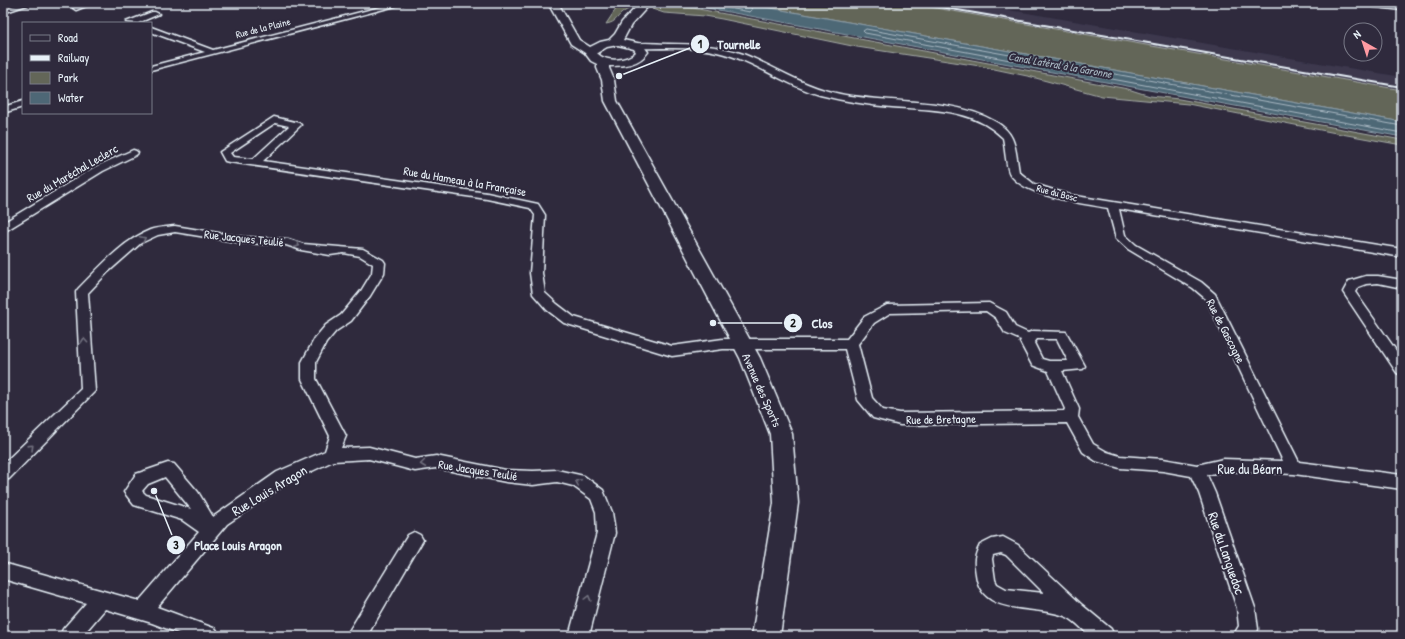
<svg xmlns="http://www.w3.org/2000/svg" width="1405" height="639" font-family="'Patrick Hand',sans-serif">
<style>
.built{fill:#3c384e}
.green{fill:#636658;stroke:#a6aca8}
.water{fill:#4e6776;stroke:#8c9eaa}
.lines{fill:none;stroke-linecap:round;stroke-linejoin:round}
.shore{stroke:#aabac4;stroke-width:1}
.street-casing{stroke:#e8f1f8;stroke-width:3}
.secondary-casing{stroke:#e8f1f8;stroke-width:3}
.street{fill:#2f2a3d;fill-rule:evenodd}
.secondary{fill:#2f2a3d;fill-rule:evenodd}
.rail{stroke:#e8f1f8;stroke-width:2}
.oneway{stroke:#70707e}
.labels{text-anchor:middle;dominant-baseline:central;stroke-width:4;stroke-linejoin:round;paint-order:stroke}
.far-street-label{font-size:10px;fill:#e8f1f8;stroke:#2f2a3d}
.far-water-label{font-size:11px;font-style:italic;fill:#aabac4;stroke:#2f2a3d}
.street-label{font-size:12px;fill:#e8f1f8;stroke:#2f2a3d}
.near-street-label{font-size:14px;fill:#e8f1f8;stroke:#2f2a3d}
.leader{fill:none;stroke:#e8f1f8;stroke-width:1.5}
.callout-dot{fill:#e8f1f8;stroke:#2f2a3d;stroke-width:1.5}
.mark-label{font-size:12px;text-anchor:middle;font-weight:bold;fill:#111}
.callout-label{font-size:13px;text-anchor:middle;font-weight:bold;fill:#e8f1f8;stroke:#2f2a3d;stroke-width:4;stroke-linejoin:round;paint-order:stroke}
</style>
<rect width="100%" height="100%" fill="#2f2a3d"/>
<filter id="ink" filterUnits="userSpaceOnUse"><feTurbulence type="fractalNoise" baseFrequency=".025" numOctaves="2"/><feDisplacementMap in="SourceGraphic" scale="8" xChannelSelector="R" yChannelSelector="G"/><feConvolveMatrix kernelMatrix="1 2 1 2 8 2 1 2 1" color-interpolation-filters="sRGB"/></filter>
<g filter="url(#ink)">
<polygon class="built" points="907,3 968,3 1402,77 1402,90"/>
<g class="green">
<path d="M620,3H639C635,8 630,8 625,11C616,16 618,22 606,24Z"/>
<polygon points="666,3 1128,89 1150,96 1179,99 1402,140 1402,145 1336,133 1188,104 1102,96 1032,77 980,66 857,47 722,19 705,16 664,13 652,9"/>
<polygon points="743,3 907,3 1402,90 1402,122"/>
</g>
<polygon class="water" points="680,3 743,3 1402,122 1402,137"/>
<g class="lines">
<g class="shore">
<polyline points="702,3 750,12 752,10 749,3"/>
<polyline points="1402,126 866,29 863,31 865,33 1402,133"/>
</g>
<defs>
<g id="street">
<polygon points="23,3 33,3 3,13 3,9"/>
<polygon points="84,3 94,3 76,10 73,8"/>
<polygon points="396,3 407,3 151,70 151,66 205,52 151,32 151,27 213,50"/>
<polygon points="152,12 155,12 159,14 138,23 126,22"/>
<path d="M635,44C645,42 658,44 668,44C694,44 719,45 743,54C776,67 804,87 840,94C888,104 952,97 994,121C1017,133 1015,149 1019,172L1034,184L1070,195L1402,249V257L1119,209L1125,235L1136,245L1201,282L1215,294L1299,462L1402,475V489L1294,474L1223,471L1207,475L1215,493L1255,608L1258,629L1256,635L1233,636L1239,626L1237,608L1199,493L1191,476L1163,471L1120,468L1096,461L1083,452L1067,423L900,425L873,418L858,400L845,349H723L672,356L564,323L547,310L533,294L530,273L535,215L530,208L487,199L229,162L225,161L220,152L274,117L299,123L301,125L263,161L487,193L538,204L545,215L542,273L545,293L557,304L574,317L672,346L723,339H847L864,317L887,305L989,303L1006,312L1015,327L1028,333L1033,331L1066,332L1085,366L1083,369L1062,371L1079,409L1078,417L1093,444L1107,452L1120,456L1163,459L1197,465L1223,459L1283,461L1206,299L1193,288L1128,249L1116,238L1108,208C1082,203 1025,197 1010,174C1006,168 1005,146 1003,138C973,108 932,110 892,107C868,105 844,101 820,95C784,85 754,60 717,52C691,46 664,49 638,48L634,46ZM275,123L289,126L253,159L233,157L230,153ZM986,311L996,318L1005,333L1021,340L1020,342L1032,365L1048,371L1065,409L1064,411L900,413L883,410L872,398L858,344L874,323L890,313ZM1037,339H1057L1068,361H1049L1042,359L1034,343Z"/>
<polygon points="23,101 23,107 3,113 3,107"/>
<polygon points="133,150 136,151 138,153 136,155 103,171 7,230 3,231 3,223 95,167"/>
<path d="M175,226L243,237L288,239L303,244L363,249L383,260L385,263L384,273L370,296L351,321L336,331L326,343L316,362V379L346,436L341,448L369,447L415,459L436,456L506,470L533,471L557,470L584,476L603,490L612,512L615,533L589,636H569L597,533L596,512L591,499L573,486L557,482L533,485L506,482L436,468L415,471L369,459L333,461L289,482L227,524L157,607L216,629L219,636H186L152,623L105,609L82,636H60L63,629L86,603L3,579V563L139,601L199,532L182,520L134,505L124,492L136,474L168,463L174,464L198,492L213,517L277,472L325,451L330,436L302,379V362L315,338L326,325L341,315L361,291L372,273L373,264L360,256L344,253L330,255L301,250L286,245L243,243L175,232L158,235L141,243L108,272L88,293L95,391L9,479L3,480V464L81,389L76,292L78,289C99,268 122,241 150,230C158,227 167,227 175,226ZM165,477L191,509L146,495L142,491L148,484Z"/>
<polygon points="1366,276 1378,276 1402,280 1402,288 1378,283 1366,284 1358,287 1355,292 1402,359 1402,375 1397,373 1343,292 1349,281"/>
<polygon points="414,532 420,535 423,540 367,636 346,636 408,535"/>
<path d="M1003,537L1018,545L1082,605L1111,629L1114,636H1090C1083,630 1076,622 1069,618C1039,603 981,619 976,574C974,562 974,557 980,545L992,539ZM1001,553L1006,555L1044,593L1006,589L997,584L995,580L992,559L993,555Z"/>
</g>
<g id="secondary">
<path d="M548,3H558L579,40L590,47L600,42L609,40L615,34L622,22L640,3H651L631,25L623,40L642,44L648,52C639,65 624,66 609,66V68L614,80L617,101L760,358L792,434L798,503L780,636H752L774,503L770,434L740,358L605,101L602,80L597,68V64L591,61L585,53L571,44ZM618,45L634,49L636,52C627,61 606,63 597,53L607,47Z"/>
<polygon points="1362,3 1402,4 1402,10 1367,6"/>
</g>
</defs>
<use href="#street" class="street-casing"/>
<use href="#secondary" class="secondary-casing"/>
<use href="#street" class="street"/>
<use href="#secondary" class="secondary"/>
<polyline class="rail" points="917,3 1402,87"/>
</g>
<defs><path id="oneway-chevron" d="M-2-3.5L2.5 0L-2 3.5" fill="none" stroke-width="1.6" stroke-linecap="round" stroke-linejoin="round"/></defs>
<g class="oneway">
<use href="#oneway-chevron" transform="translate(143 239) rotate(-27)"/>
<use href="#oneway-chevron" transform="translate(297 245) rotate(20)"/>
<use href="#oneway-chevron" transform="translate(84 341) rotate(-94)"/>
<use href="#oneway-chevron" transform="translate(31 447) rotate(-44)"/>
<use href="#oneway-chevron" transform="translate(423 464) rotate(173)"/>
<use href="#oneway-chevron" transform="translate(578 482) rotate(-154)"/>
<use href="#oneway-chevron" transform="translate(588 598) rotate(-75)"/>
</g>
</g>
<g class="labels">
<g class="far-street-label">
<text transform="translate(263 28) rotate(-14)">Rue de la Plaine</text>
<text transform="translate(1057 193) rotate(15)">Rue du Bosc</text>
</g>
<g class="far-water-label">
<text transform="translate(1060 65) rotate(10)">Canal Latéral à la Garonne</text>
</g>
<g class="street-label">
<text transform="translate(72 173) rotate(-30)">Rue du Maréchal Leclerc</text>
<text transform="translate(465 181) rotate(10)">Rue du Hameau à la Française</text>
<text transform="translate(244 238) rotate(6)">Rue Jacques Teulié</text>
<text transform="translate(1226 331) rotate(63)">Rue de Gascogne</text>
<text transform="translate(762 390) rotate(66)">Avenue des Sports</text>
<text transform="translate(941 419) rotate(-1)">Rue de Bretagne</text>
<text transform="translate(478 470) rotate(9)">Rue Jacques Teulié</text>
</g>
<g class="near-street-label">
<text x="1250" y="468">Rue du Béarn</text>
<text transform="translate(269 490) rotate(-31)">Rue Louis Aragon</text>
<text transform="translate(1227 553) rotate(71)">Rue du Languedoc</text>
</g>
</g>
<path class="leader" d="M619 76L700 44M713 323L793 323M154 491L176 545"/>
<g class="callout-dot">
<circle cx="619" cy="76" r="4"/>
<circle cx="713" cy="323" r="4"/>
<circle cx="154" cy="491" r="4"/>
<circle cx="700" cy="44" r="10"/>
<circle cx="793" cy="323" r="10"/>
<circle cx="176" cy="545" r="10"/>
</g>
<g class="mark-label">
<text x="700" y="48">1</text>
<text x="793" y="327">2</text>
<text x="176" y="549">3</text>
</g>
<g class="callout-label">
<text x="739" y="49">Tournelle</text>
<text x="822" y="328">Clos</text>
<text x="238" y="550">Place Louis Aragon</text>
</g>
<rect width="1405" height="639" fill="none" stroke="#2f2a3d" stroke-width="16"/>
<rect x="8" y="8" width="1389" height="623" fill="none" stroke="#e8f1f8" stroke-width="1.5" filter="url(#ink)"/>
<rect x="22" y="22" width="130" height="92" fill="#2f2a3d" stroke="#797a88"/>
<rect x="30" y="35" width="20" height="6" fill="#2f2a3d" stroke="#797a88"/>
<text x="58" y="42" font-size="12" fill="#e8f1f8">Road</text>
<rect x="30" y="55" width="20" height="6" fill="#e8f1f8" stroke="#797a88"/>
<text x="58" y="62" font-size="12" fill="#e8f1f8">Railway</text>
<rect x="30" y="72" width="20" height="12" fill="#636658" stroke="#797a88"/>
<text x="58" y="82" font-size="12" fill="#e8f1f8">Park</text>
<rect x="30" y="92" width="20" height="12" fill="#4e6776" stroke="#797a88"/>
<text x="58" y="102" font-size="12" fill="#e8f1f8">Water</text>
<g transform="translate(1363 42) rotate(321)"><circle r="19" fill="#2f2a3d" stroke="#797a88"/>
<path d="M0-3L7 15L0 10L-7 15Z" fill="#ff9aa2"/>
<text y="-6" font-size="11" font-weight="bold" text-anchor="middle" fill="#e8f1f8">N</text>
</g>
</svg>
